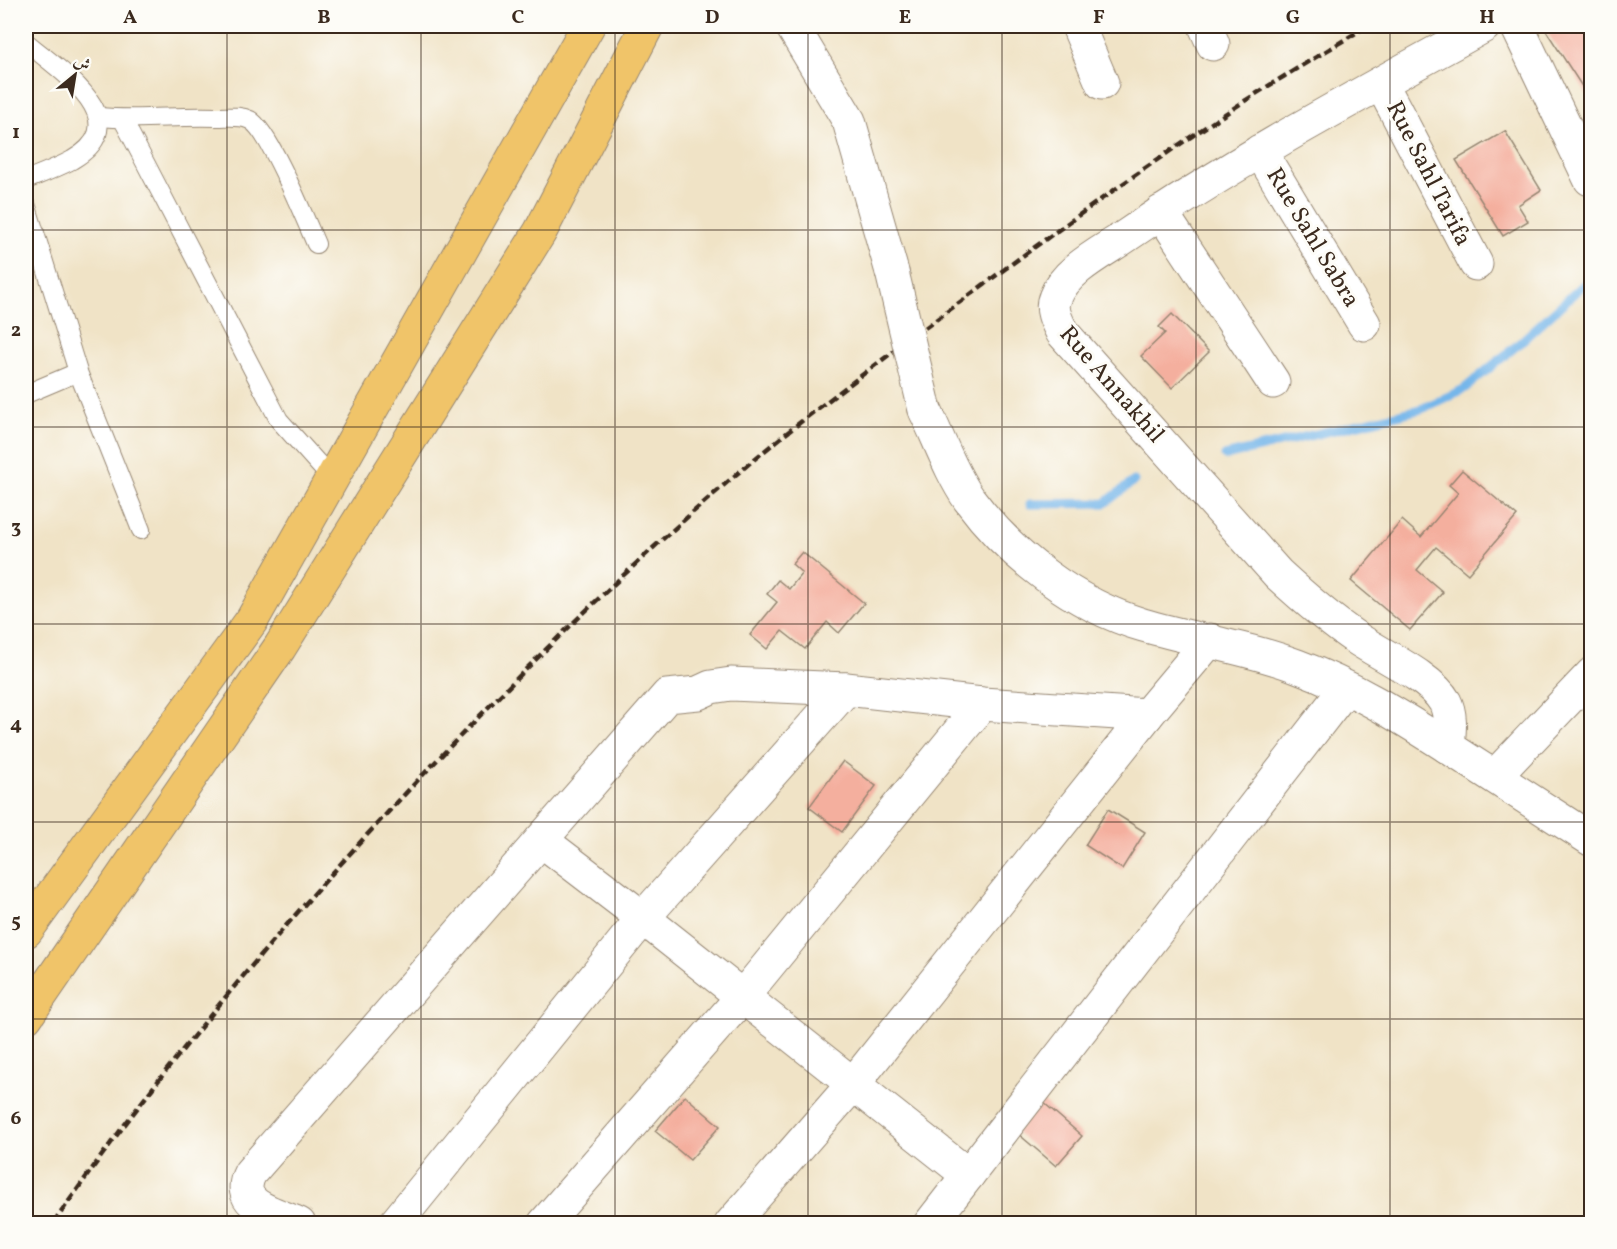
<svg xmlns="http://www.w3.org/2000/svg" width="1617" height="1249" font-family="Vollkorn,Amiri,serif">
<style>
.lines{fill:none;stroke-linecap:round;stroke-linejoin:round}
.stream{stroke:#75b6ea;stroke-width:9}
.building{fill:#f4af9e}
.service-casing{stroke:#968672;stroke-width:20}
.minor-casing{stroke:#968672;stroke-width:35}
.tertiary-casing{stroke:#968672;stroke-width:35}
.primary-casing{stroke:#968672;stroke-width:35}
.service{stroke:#fff;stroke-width:18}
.minor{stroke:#fff;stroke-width:33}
.tertiary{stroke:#fff;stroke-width:33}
.primary{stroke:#f0c469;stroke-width:33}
.rail{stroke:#3b2a1e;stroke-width:4.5;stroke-dasharray:9 4.5;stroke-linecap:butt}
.tertiary-bridge-casing{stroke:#968672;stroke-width:35;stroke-linecap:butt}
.tertiary-bridge{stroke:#fff;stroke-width:33}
.grid{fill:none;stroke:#3b2a1e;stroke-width:1.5;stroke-opacity:0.55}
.labels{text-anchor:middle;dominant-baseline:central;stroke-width:6;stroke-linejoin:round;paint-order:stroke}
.street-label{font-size:24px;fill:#3b2a1e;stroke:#fdfcf7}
.neatline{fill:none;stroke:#3b2a1e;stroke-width:2}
.grid-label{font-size:20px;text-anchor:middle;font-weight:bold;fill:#3b2a1e}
</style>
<rect width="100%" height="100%" fill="#fdfcf7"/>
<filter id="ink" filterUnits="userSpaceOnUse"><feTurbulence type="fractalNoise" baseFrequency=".0167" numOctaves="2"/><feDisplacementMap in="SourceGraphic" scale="12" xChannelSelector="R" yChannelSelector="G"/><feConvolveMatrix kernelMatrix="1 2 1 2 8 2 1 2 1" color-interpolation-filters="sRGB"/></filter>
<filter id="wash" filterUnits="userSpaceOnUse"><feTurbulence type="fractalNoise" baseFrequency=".008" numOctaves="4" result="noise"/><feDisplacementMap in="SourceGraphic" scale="24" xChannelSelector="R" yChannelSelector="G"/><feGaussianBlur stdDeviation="1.35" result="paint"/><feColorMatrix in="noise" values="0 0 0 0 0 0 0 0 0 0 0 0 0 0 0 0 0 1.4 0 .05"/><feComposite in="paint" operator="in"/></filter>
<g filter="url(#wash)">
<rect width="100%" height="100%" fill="#f0e3c6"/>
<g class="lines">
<g class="stream">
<polyline points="1225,456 1421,409 1464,389 1515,347 1592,277"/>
<polyline points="1030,504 1105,503 1134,481"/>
</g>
</g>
<g id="blocks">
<g class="building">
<polygon points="1543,26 1592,26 1592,102"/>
<polygon points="1505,131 1541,190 1518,205 1528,221 1503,236 1456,160"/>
<polygon points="1172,314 1209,352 1172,388 1141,356 1165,333 1159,327"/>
<polygon points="1462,470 1517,516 1468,574 1436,547 1417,570 1443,592 1410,630 1351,581 1402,520 1421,537 1458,493 1449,485"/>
<polygon points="802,552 864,603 839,633 827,622 805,649 782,631 767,649 750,635 777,602 767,594 778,580 789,589 802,573 792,564"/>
<polygon points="843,761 876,786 842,832 809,807"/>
<polygon points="1108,809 1145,832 1122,869 1085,845"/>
<polygon points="685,1096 720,1126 690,1160 655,1131"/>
<polygon points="1043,1102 1082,1136 1056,1166 1016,1132"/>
</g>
</g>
</g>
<g filter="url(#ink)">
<use href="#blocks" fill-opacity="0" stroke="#968672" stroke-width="1.5"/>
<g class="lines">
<defs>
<g id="service">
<path d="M26,42C60,71 140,121 72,160C57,168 41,174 26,180"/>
<path d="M100,117C139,121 179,115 218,117C229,117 240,115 250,120C269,130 306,221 316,244"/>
<polyline points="123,120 279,420 332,479"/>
<polyline points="26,204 78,372 141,530"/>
<polyline points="26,394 78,372"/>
</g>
<g id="minor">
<polyline points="1078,26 1102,83"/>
<polyline points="1205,26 1213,44"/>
<polyline points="1517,26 1590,179"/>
<polyline points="1381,83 1476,264"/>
<polyline points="1260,151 1364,324"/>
<polyline points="1161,212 1273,382"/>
<polyline points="1448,747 1592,840"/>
<polyline points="1495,776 1592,674"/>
<polyline points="541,840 643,918 968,1175"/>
<path d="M299,1224C275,1213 233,1206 250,1173L667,696L698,693L711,687L731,684L846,689L982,704L1147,715"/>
<polyline points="395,1224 643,918 846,689"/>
<polyline points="544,1224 743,996 982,704"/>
<polyline points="731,1224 854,1083 1147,715 1210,640"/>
<polyline points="930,1224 1346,688"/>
</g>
<g id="tertiary">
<polyline points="792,26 849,121 892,272"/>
<path d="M925,410C939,439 951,473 969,499C1011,556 1075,605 1143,625C1194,640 1246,647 1297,666C1351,686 1400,716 1448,747C1449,733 1452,716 1445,702C1431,677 1381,655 1356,638C1328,619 1303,597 1278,574L1062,332C1057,322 1050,309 1055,298C1066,269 1103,252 1126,236C1240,158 1363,93 1484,26"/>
</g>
<g id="primary">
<polyline points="26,931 252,620 588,26"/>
<polyline points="26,1017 280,647 540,232 647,26"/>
</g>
</defs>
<use href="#service" class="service-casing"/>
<use href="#minor" class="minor-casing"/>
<use href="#tertiary" class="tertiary-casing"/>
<use href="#primary" class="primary-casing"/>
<use href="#service" class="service"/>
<use href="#minor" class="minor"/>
<use href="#tertiary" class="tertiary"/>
<use href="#primary" class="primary"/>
<path class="rail" d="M53,1224C163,1065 287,919 419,779C514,679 612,582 716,492C784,432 857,379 929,325C1025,254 1122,182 1222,116C1269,84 1319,56 1367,26"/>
<defs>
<polyline id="tertiary-bridge" points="892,272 925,410"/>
</defs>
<use href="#tertiary-bridge" class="tertiary-bridge-casing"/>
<use href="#tertiary-bridge" class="tertiary-bridge"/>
</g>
</g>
<path class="grid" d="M227,26V1224M421,26V1224M615,26V1224M808,26V1224M1002,26V1224M1196,26V1224M1390,26V1224M26,230H1592M26,427H1592M26,624H1592M26,822H1592M26,1019H1592"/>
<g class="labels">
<g class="street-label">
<text transform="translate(1428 174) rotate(63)">Rue Sahl Tarifa</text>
<text transform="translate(1312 238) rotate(59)">Rue Sahl Sabra</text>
<text transform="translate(1111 385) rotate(49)">Rue Annakhil</text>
</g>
</g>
<rect width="1617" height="1249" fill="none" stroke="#fdfcf7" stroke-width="66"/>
<g transform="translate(75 75) rotate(30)" stroke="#fdfcf7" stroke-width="4.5" paint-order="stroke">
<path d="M0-4.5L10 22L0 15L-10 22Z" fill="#3b2a1e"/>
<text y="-9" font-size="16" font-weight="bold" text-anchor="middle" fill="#3b2a1e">ش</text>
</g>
<rect x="33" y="33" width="1551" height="1183" class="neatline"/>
<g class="grid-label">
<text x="130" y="23">A</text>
<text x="324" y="23">B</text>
<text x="518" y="23">C</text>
<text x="712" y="23">D</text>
<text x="905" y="23">E</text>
<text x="1099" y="23">F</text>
<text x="1293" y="23">G</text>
<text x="1487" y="23">H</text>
<text x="16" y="138">1</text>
<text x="16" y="336">2</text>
<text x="16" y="533">3</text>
<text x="16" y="730">4</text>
<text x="16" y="927">5</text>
<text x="16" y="1124">6</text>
</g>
</svg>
